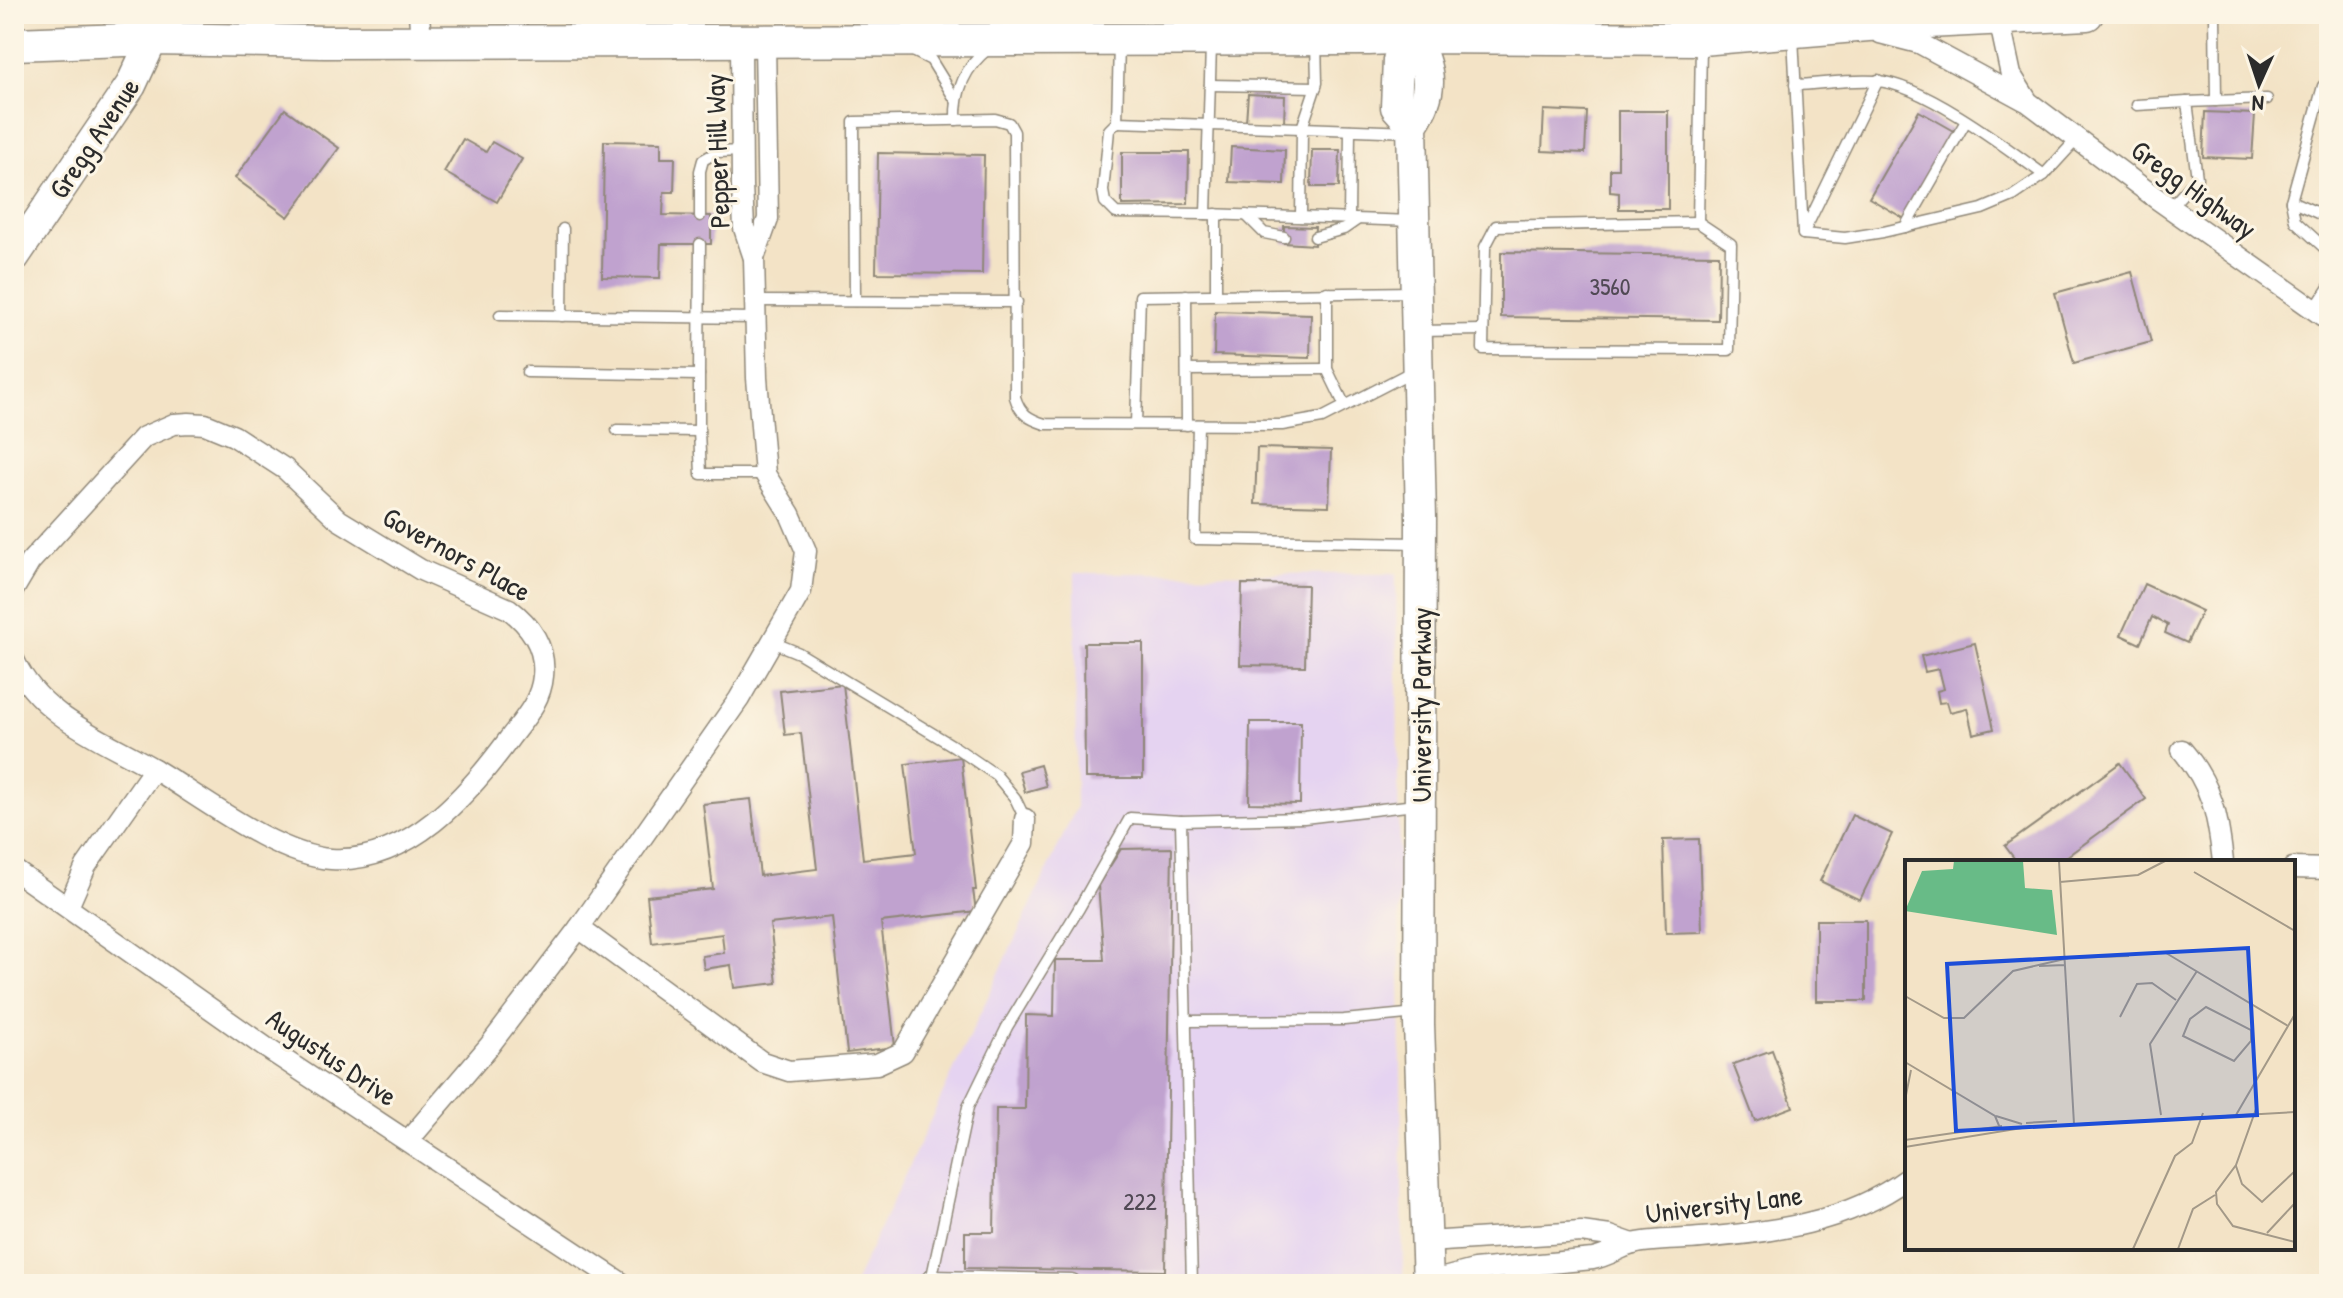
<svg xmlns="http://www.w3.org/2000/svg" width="2343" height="1298" font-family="'Patrick Hand',sans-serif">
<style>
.built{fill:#e5d3f1}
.building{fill:#c0a2cf}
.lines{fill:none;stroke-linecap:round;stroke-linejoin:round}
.lane-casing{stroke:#8f8778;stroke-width:13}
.street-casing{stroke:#8f8778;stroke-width:23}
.secondary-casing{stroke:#8f8778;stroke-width:33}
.primary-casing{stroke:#8f8778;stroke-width:35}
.lane{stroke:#fff;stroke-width:10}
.street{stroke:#fff;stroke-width:20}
.secondary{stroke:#fff;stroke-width:30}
.primary{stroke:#fff;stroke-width:32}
.labels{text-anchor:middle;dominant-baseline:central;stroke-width:6;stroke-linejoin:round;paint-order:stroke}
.number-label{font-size:24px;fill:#504954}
.street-label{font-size:28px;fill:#2b2b2b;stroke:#fcf5e5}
.inset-road{fill:none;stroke:#a39988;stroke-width:2}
.view{fill:#1d4ed8;fill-opacity:0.15;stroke:#1d4ed8;stroke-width:4}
.inset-edge{fill:none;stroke:#2b2b2b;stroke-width:4}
</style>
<rect width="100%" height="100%" fill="#fcf5e5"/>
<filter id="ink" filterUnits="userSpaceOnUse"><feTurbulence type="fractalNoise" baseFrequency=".0125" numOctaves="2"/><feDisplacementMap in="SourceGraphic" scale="16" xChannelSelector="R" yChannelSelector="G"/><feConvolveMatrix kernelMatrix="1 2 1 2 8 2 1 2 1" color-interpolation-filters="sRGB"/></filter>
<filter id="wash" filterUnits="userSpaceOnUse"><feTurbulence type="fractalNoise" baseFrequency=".006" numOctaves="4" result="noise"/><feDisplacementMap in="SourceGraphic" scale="32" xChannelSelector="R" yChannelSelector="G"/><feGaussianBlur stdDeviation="1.8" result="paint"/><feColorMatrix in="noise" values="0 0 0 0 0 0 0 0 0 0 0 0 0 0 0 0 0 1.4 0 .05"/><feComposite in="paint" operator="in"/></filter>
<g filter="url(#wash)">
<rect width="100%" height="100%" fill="#f3e3c6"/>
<polygon class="built" points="1075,573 1396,574 1403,1284 854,1284 1076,808"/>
<g id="blocks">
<g class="building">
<polygon points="1248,94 1285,96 1284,124 1246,122"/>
<polygon points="285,109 339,148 288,217 235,178"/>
<polygon points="1544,110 1587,112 1585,153 1542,151"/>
<polygon points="1618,111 1668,111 1668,209 1619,209 1619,193 1610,192 1610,169 1618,169"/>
<polygon points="1919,111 1956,132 1905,219 1869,198"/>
<polygon points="2205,112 2255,114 2252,159 2203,157"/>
<polygon points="463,139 486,152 492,142 522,159 497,202 444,172"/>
<polygon points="604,141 661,142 661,158 675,158 674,192 664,192 663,215 711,216 711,244 661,244 660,278 602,277"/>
<polygon points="1231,147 1285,150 1284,184 1229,182"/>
<polygon points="1312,150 1340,150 1339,187 1311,187"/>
<polygon points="1122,152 1189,152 1188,204 1122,205"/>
<polygon points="878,153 984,155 982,274 876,273"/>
<polygon points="1284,226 1315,227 1314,245 1284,243"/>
<polygon points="1501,252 1719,255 1718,320 1501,317"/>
<polygon points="2132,272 2151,342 2074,363 2055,293"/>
<polygon points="1215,311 1311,314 1310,358 1214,355"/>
<polygon points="1257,448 1331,450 1329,506 1255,504"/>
<polygon points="1242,584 1307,585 1305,666 1240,665"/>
<polygon points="2144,584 2202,611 2187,643 2165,633 2168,625 2152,617 2140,644 2121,635"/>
<polygon points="1084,643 1143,643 1143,778 1085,778"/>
<polygon points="1975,643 1994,729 1973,734 1967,708 1950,712 1947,702 1939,703 1937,691 1944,689 1939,669 1925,672 1921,656"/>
<polygon points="843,684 863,859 916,853 905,764 961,757 976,890 973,890 976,911 881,922 895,1047 847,1053 832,917 770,924 777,983 734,988 731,965 704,969 702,956 724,953 722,934 652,943 647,896 713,889 703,804 751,799 760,876 817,869 801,733 785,735 780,691"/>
<polygon points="1250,722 1301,722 1300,804 1249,803"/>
<polygon points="2120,763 2146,799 2059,862 2017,862 2005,846"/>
<polygon points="1040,765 1046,786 1025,792 1019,771"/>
<polygon points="1852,815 1892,834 1860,900 1820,881"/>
<polygon points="1699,839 1702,932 1666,933 1663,840"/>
<polygon points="1172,848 1165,1271 965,1268 965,1232 994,1232 996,1109 1025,1109 1026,1015 1054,1016 1055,960 1104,960 1098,885 1121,849"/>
<rect x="1816" y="920" width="50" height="81"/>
<polygon points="1772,1050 1793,1107 1755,1121 1733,1064"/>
</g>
</g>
</g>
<g filter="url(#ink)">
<use href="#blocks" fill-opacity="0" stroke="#8f8778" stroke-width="2"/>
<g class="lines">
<defs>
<g id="lane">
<polyline points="2215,14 2216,101"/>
<polyline points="1793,36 1803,234"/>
<polyline points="1119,44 1117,122 1302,128 1317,83 1316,41"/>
<polyline points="1211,45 1206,214 1413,221"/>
<polyline points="913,51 931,60 955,99"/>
<polyline points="2329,81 2323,86 2291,201 2295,221 2329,252"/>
<polyline points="1210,85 1316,87"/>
<path d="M1795,85C1821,84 1849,79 1876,81C1921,83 2006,147 2044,175"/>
<polyline points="2137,105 2187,102"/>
<path d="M956,120C955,91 965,67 988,49"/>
<polyline points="1117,122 1109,130 1103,191 1105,202 1116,213 1206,214"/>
<polyline points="2291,201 2329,218"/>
<polyline points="2170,208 2197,178 2187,102 2267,99"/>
<polyline points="1216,214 1216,294"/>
<polyline points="1246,215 1264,233 1284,237"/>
<polyline points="700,216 700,171 703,160 717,152 742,151"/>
<polyline points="1301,217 1302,128 1411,132"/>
<polyline points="1349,219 1350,130"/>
<polygon points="1698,222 1731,244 1729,350 1483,349 1485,247 1496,226"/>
<polyline points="1698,222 1701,44"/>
<polyline points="1905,227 1966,121"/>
<polyline points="1804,232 1878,80"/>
<polyline points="1803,234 1845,238 1883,232 1982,209 2013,196 2044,175 2077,139"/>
<polyline points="1315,237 1344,229 1357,220"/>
<polyline points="1327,292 1327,369 1345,406"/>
<polyline points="1186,295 1187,425"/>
<polyline points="755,301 1017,302"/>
<path d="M855,301L854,122L995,119L1009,123L1014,132L1015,397C1020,414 1029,419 1045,424L1282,425L1322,418L1413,371"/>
<polyline points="2314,310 2329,287"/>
<polyline points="500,315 755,318"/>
<polyline points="562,316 563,229"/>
<polyline points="1419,331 1483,330"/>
<polyline points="1187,370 1327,369"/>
<polyline points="527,372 699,375 699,431 617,430"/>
<polyline points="699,375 700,244"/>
<polyline points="1136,424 1140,296 1413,292"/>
<polyline points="1198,425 1195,539 1418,543"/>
<polyline points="699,431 701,474 765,474"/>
<polyline points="772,642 799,653 955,747 996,775 1015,798 1025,819"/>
<polyline points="1186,1021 1344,1020 1417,1013"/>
<polyline points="931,1281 968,1107 1007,1027 1078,910 1130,818 1181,821"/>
<polyline points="1192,1284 1181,821 1304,818 1415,805"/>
</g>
<g id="street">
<polyline points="419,14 421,41"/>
<polyline points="1998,14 2011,75 2028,102 2156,198 2329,320"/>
<polyline points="1880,33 1919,43 2024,100"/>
<polyline points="754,258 768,219 765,42"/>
<path d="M14,589L30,562L144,437L174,424L189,423L205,424L234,436L285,469L339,520L421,570L509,609C530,625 546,647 543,676C541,701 524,719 509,739C468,795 408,864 331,859C277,856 201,797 154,769C103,739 40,717 14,660"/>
<path d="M2182,750C2213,786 2218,817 2223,862"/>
<polyline points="2293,868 2329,869"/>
<polyline points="14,870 265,1047 623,1284"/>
<polyline points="68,907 86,866 154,769"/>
<polyline points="579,928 762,1062 789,1071 877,1064 903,1052 1024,843 1025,819"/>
<polyline points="408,1141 490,1045 579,928 739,699 801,591 806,551 790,514 765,474 757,378 754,258 744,228 742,185 741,42"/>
<polyline points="1428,1242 1581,1232 1610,1236 1633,1244"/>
<polyline points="931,1281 1071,1284"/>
<path d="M1421,1284L1474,1270L1593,1259C1608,1256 1619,1248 1633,1244C1648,1239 1684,1240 1701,1238C1774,1232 1846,1223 1907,1179"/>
</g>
<g id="secondary">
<path d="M1414,37C1431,72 1435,91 1412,125L1421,518L1419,1024L1428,1284"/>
<polyline points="1412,125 1396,107 1398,60 1414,37 1418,14"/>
<polyline points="14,257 131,85 164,14"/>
</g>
<polyline id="primary" points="14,44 153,39 325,42 1369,39 1414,37 1701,39 1868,25 2087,14"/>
</defs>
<use href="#lane" class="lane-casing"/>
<use href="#street" class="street-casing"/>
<use href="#secondary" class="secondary-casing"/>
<use href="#primary" class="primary-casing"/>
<use href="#lane" class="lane"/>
<use href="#street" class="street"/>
<use href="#secondary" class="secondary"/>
<use href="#primary" class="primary"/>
</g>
</g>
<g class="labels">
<g class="number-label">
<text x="1610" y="286">3560</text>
<text x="1140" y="1201">222</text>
</g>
<g class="street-label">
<text transform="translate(94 138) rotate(-56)">Gregg Avenue</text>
<text transform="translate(717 151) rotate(-92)">Pepper Hill Way</text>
<text transform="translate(2194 189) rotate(36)">Gregg Highway</text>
<text transform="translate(457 554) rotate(29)">Governors Place</text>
<text transform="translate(1421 705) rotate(-90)">University Parkway</text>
<text transform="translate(332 1057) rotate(34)">Augustus Drive</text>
<text transform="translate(1724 1204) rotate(-7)">University Lane</text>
</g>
</g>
<g transform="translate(1905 860)">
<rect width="390" height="390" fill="#f3e3c6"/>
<path d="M49,1H118L120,28L147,30L152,75L0,51L17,11L48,9Z" fill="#68bb87"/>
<path class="inset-road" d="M154,1L169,264M289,12L390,71M155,22L233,15L260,1M261,93L383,166M134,106L160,105M0,136L39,158H59L108,111L164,98L224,96M301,147L346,170V181L329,201L278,176L285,159ZM215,157L232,124L247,123L271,140M0,202L90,256L95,268M0,240L6,210M351,249L331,305L311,332L312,344L328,366L390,382M256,255L245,184L292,111M331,255L390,154M91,256L117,264M121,263L152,261M0,280L97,266M0,287L123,267L390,252M331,306L337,324L357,342L390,311M362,373L390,343M228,389L270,296L287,283L298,253M273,389L288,349L310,335"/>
<path class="view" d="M343,88L352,255L51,271L42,104Z"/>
<rect width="390" height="390" class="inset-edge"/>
</g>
<rect width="2343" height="1298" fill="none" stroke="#fcf5e5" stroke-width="48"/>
<g transform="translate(2259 84) rotate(183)" stroke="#fcf5e5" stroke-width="6" paint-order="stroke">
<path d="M0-6L14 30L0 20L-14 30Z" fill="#2b2b2b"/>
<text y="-12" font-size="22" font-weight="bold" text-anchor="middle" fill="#2b2b2b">N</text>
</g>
</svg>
